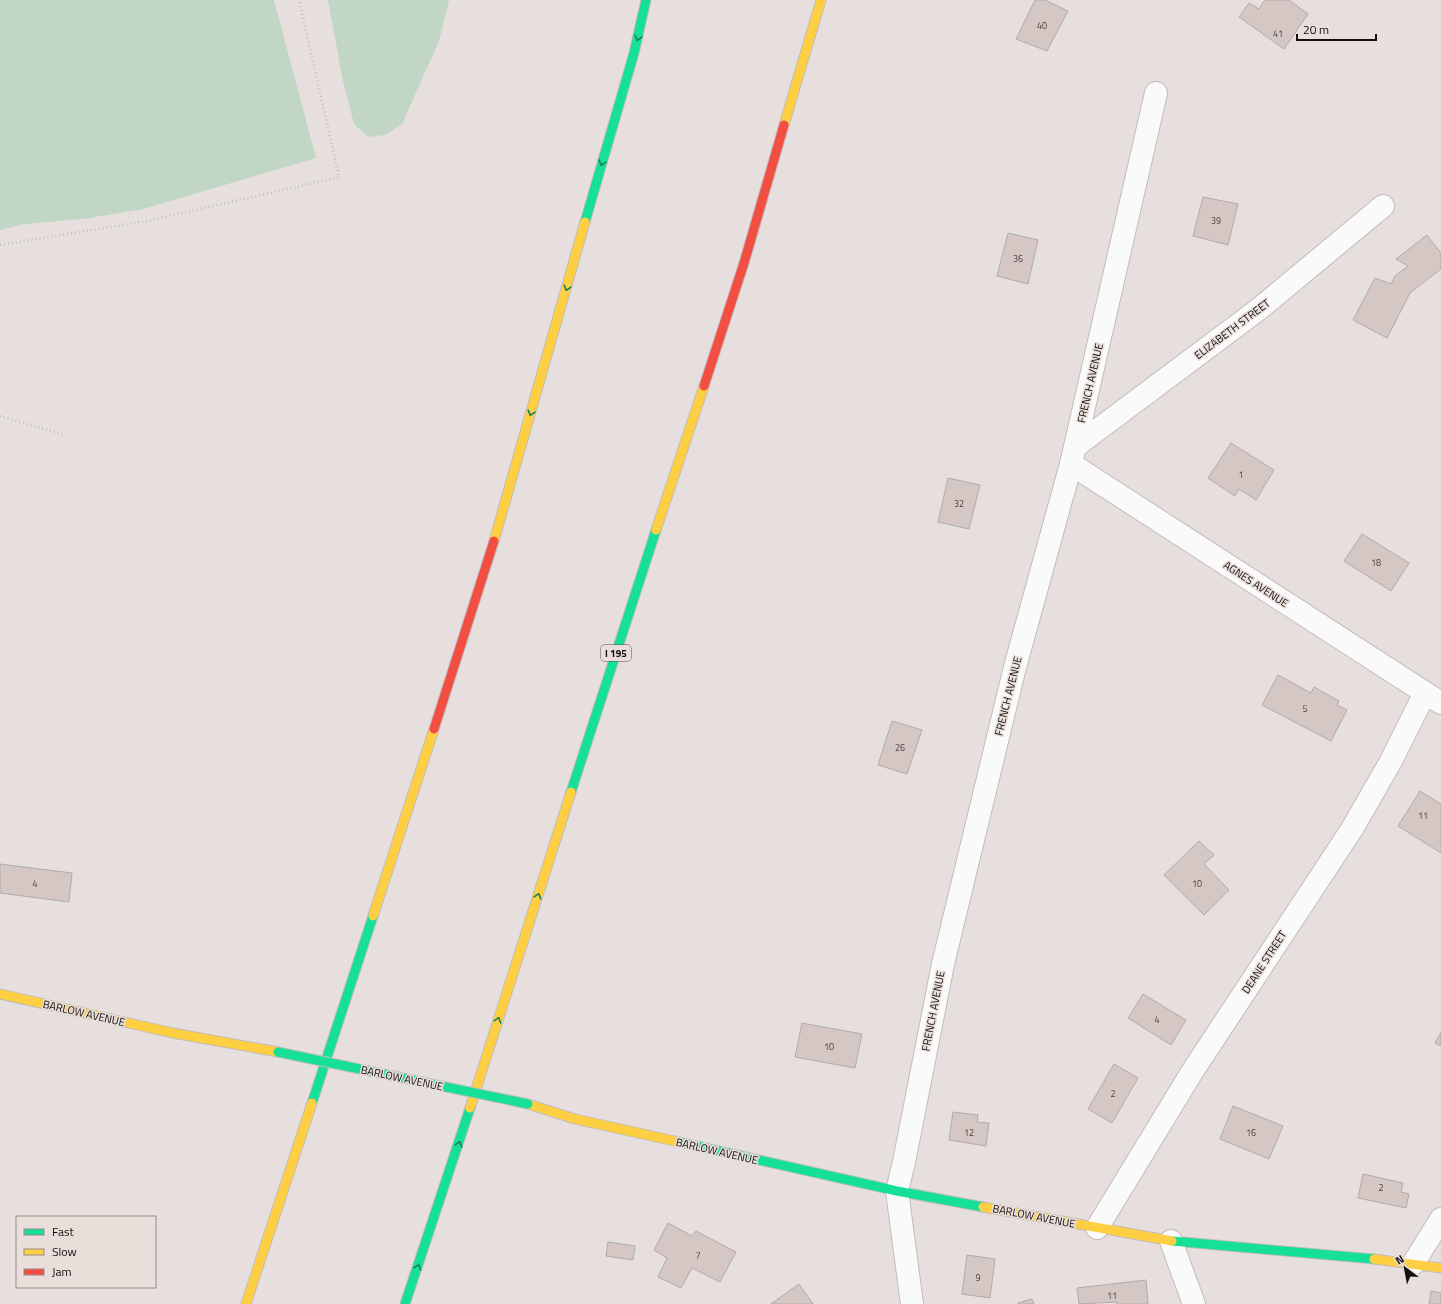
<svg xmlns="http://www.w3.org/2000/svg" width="1441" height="1304" font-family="'Titillium Web',sans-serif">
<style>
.green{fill:#c2d6c5}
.building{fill:#d5c7c4;stroke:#b0abaa}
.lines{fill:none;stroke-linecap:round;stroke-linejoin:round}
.street-casing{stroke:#c1bcbb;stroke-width:24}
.fast-casing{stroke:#c1bcbb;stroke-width:11}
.slow-casing{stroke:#c1bcbb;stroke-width:11}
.jam-casing{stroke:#c1bcbb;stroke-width:11}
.path{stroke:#c1bfbe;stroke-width:2.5;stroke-dasharray:1 3;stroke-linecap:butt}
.street{stroke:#fbfafa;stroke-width:22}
.fast{stroke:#16e098;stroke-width:9}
.slow{stroke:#ffcf43;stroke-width:9}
.jam{stroke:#f24e42;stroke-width:9}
.fast-bridge-casing{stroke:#c1bcbb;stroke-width:11;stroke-linecap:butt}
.fast-bridge{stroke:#16e098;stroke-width:9}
.oneway{stroke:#148259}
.labels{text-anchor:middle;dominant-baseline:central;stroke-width:3;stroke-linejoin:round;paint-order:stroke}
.number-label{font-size:9px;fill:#46403e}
.shield{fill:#e9deda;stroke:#524d4a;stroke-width:1}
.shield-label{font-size:10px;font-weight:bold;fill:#120f0d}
.street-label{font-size:11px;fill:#120f0d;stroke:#e9deda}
</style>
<rect width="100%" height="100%" fill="#e6dfde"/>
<g class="green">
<polygon points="0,0 274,0 316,158 143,209 83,219 25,224 0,230"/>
<polygon points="328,0 449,0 439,41 402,124 385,135 368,137 354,124 343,81"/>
</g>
<g class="building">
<polygon points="1035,0 1045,0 1068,11 1047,51 1016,39"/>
<polygon points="1265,0 1289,0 1308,14 1284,49 1239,17 1249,3 1259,9"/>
<polygon points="1203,197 1238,204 1228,245 1193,236"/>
<polygon points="1008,233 1038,240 1028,284 997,276"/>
<polygon points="1427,235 1441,253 1441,269 1410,293 1387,338 1353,320 1375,278 1391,284 1395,276 1408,266 1396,259"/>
<polygon points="1231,443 1274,470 1256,500 1239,489 1235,496 1208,478"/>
<polygon points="948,478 980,485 969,529 938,522"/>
<polygon points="1362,534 1409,563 1391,591 1344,561"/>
<polygon points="1278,675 1311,693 1314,687 1339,701 1337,705 1347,710 1331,741 1262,705"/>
<polygon points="892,721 922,730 907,774 878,765"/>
<polygon points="1420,791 1441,804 1441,853 1398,826"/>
<polygon points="1199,841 1214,855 1204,864 1229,890 1204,915 1164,875"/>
<polygon points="0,864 72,873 69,902 0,893"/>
<polygon points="1143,994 1186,1020 1171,1045 1128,1018"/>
<polygon points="802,1023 862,1034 855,1068 795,1057"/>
<polygon points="1441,1032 1441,1046 1435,1043"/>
<polygon points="1114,1064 1138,1078 1112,1123 1088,1109"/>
<polygon points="1233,1106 1283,1126 1269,1159 1220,1139"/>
<polygon points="953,1112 978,1115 977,1122 989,1123 986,1146 949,1140"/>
<polygon points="1363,1174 1403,1183 1401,1192 1409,1194 1406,1208 1358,1198"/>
<polygon points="668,1223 692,1236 696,1231 736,1252 720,1282 692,1268 681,1288 658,1277 667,1258 654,1250"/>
<polygon points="608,1242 635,1246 633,1260 606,1256"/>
<polygon points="967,1255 995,1259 990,1298 962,1294"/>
<polygon points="1146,1280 1148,1304 1117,1304 1117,1302 1079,1304 1077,1288"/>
<polygon points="799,1284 813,1304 771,1304"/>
<polygon points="1431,1291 1441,1293 1441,1304 1429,1304"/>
<polygon points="1032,1299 1034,1304 1018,1304 1018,1303"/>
</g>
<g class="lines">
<defs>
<g id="street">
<polyline points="1076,446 1259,309 1383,206"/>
<polyline points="1071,464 1441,703"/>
<polyline points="1097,1228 1192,1072 1352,829 1391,761 1425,693"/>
<polyline points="1171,1241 1194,1304"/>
<polyline points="1413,1264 1441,1219"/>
<polyline points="912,1304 897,1191 904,1162 943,964 1015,667 1071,464 1156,93"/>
</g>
<g id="fast">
<polyline points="585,222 634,53 646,0"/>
<polyline points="571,792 656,530"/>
<polyline points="312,1103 373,916"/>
<polyline points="679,1142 897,1191 983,1207"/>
<polyline points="1172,1241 1374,1259"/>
<polyline points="405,1304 470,1108"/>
</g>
<g id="slow">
<polyline points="784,125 821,0"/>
<polyline points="656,530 704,386"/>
<polyline points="494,541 585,222"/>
<polyline points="373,916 434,729"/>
<polyline points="0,994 173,1033 278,1052"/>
<polyline points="528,1104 575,1119 679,1142"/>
<polyline points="470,1108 571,792"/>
<polyline points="983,1207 1172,1241"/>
<polyline points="1374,1259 1441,1268"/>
<polyline points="246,1304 312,1103"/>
</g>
<g id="jam">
<polyline points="704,386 744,263 784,125"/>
<polyline points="434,729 494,541"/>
</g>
</defs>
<use href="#street" class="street-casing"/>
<use href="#fast" class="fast-casing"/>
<use href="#slow" class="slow-casing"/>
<use href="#jam" class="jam-casing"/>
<g class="path">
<polyline points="0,245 147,221 339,177 299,0"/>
<polyline points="0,416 64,435"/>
</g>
<use href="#street" class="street"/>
<use href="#fast" class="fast"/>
<use href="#slow" class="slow"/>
<use href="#jam" class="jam"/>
<defs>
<polyline id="fast-bridge" points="278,1052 528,1104"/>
</defs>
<use href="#fast-bridge" class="fast-bridge-casing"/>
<use href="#fast-bridge" class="fast-bridge"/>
</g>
<defs><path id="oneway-chevron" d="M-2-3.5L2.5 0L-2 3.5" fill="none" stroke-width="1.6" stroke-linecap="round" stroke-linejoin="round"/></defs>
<g class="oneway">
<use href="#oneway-chevron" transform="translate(638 38) rotate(103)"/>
<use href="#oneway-chevron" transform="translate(602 163) rotate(106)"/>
<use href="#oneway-chevron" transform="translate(567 288) rotate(106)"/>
<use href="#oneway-chevron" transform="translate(531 413) rotate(106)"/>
<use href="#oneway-chevron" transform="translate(538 896) rotate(-72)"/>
<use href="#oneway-chevron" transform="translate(498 1020) rotate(-72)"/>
<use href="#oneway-chevron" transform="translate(459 1144) rotate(-72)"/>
<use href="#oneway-chevron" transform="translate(418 1267) rotate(-71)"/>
</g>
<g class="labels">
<g class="number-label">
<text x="1042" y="25">40</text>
<text x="1278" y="33">41</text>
<text x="1216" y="220">39</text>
<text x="1018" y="258">36</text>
<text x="1241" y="474">1</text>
<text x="959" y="503">32</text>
<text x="1376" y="562">18</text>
<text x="1305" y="708">5</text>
<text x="900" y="747">26</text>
<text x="1423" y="815">11</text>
<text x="35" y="883">4</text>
<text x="1197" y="883">10</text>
<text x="1157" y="1019">4</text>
<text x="829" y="1046">10</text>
<text x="1113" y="1093">2</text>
<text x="969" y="1132">12</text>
<text x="1251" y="1132">16</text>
<text x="1381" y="1187">2</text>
<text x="698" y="1255">7</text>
<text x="978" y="1277">9</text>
<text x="1112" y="1295">11</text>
</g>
<rect class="shield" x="601" y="645" width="30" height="16" rx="3"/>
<g class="shield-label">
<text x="616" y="653">I 195</text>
</g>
<g class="street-label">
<text transform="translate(1232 329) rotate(-37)">ELIZABETH STREET</text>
<text transform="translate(1090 383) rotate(-77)">FRENCH AVENUE</text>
<text transform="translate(1256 584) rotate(33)">AGNES AVENUE</text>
<text transform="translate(1008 696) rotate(-76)">FRENCH AVENUE</text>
<text transform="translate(1264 962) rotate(-57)">DEANE STREET</text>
<text transform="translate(933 1011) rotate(-79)">FRENCH AVENUE</text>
<text transform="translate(84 1013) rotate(13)">BARLOW AVENUE</text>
<text transform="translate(402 1078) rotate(12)">BARLOW AVENUE</text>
<text transform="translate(717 1151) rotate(13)">BARLOW AVENUE</text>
<text transform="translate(1034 1216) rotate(11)">BARLOW AVENUE</text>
</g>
</g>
<rect x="16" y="1216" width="140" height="72" fill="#e9deda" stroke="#938b88"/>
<rect x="24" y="1229" width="20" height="6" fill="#16e098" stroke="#938b88"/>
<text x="52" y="1236" font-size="12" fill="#120f0d">Fast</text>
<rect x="24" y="1249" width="20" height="6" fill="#ffcf43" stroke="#938b88"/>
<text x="52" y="1256" font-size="12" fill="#120f0d">Slow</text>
<rect x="24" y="1269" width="20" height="6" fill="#f24e42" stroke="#938b88"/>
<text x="52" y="1276" font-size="12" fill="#120f0d">Jam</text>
<g transform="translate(1405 1268) rotate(328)" stroke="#e9deda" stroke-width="3" paint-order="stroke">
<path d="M0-3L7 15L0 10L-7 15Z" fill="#120f0d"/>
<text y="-6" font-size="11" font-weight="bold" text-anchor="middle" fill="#120f0d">N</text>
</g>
<path d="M1297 34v6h79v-6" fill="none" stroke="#120f0d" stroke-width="2"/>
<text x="1303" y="34" font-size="12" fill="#120f0d" stroke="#e9deda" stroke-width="3" paint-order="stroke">20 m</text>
</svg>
